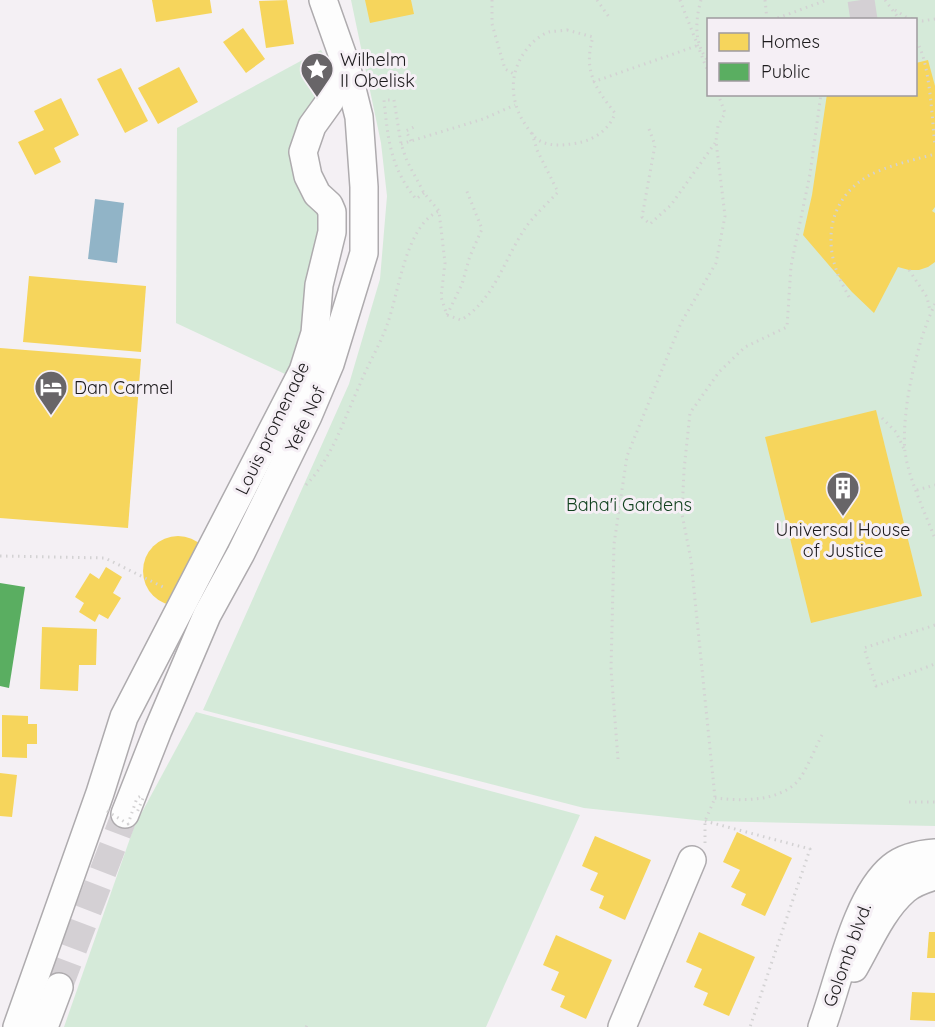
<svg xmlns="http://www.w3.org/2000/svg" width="935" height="1027" font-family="Quicksand,sans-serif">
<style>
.green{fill:#d5ead9;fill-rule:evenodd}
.water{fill:#91b4c7}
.homes{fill:#f6d55c}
.public{fill:#5aae61}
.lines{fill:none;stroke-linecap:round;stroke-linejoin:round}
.minor-tunnel{stroke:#d4d0d4;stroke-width:27;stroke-dasharray:27 14;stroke-linecap:butt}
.minor-casing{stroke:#aeabae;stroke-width:30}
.path{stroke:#d3d2d3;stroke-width:3;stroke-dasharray:1.5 4.5;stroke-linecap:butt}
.minor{stroke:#fdfdfd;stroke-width:27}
.path-bridge{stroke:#d3d2d3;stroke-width:3;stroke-dasharray:1.5 4.5;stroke-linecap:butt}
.labels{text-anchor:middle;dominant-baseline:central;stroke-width:6;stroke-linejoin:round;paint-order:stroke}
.poi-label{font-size:18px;fill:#1c1a1c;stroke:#f5eff5;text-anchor:start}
.street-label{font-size:18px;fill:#1c1a1c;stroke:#f5eff5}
.park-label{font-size:18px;fill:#12421f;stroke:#f5eff5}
</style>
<rect width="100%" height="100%" fill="#f4f0f4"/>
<g class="green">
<path d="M351,0H935V826L705,821L584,808L203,710L349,384L380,279L387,196L381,143ZM708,20H916V94H708Z"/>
<polygon points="321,50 326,59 330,78 302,127 324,217 295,368 285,374 176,323 177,128"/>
<polygon points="196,712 580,815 486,1027 64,1027 134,827"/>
</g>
<polygon class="water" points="95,199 124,203 117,263 88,259"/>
<g class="homes">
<polygon points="152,0 210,0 212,13 156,22"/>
<polygon points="287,0 294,44 266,48 259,1"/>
<polygon points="365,0 411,0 414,14 370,23"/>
<polygon points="243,28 265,59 246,73 223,42"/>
<polygon points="928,60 935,86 935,207 932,211 935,213 935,262 928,267 919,270 909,270 898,267 874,313 852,292 803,235 812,195 827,94 916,94 916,63"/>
<polygon points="179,67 198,102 158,124 138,88"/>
<polygon points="121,68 148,121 125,133 97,79"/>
<polygon points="61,98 79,135 54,148 61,162 35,175 18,142 44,130 34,111"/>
<polygon points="29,276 146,286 141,352 23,342"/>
<polygon points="0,348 141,359 128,528 0,518"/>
<polygon points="876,410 922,596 811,623 765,437"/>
<circle cx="178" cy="571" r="35"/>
<polygon points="106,567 122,577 113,593 121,598 108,619 99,614 95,622 79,612 84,603 75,597 90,573 99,579"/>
<polygon points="42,627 97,629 96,665 79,665 78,691 40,689"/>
<polygon points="2,715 28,716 28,724 37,724 37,744 27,744 27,758 2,757"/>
<polygon points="0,773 17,775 12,817 0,816"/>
<polygon points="737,832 792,858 765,916 741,905 746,894 731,887 740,870 723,862"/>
<polygon points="595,836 651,860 625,920 599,908 604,896 590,890 598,873 582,866"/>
<polygon points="699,932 755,957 729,1016 703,1005 708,993 694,987 702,969 686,962"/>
<polygon points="929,932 935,932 935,958 927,958"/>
<polygon points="556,935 612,960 586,1019 560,1007 565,996 551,990 559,972 543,965"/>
<polygon points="912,992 935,993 935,1021 910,1020"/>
</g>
<polygon class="public" points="0,583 25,587 9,688 0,686"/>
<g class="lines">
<g class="minor-tunnel">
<polyline points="861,0 864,20"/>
<polyline points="59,987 125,814"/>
</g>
<defs>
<g id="minor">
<polyline points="125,814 158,730 207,615 241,553 308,416 330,364 364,253 364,187 359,117 346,65 323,0"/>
<path d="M854,968C869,942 882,910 905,890C914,882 925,879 935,876"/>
<polyline points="17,1027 100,793 124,717 303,371 315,333 319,285 332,232 332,212 329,205 317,194 308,176 303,152 312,126 330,101 331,94 325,75 346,65"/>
<polyline points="44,1027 59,987"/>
<polyline points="622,1027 692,860"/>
<path d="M822,1027C839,982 855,897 892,867C903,858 920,854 935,853"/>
</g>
</defs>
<use href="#minor" class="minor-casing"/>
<g class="path">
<polyline points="492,0 492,24 505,69 514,74"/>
<polyline points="597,0 609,17"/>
<polyline points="680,0 708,72"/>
<path d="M701,0C695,21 694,43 708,61"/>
<polyline points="765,0 767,20"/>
<polyline points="885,0 900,20"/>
<polyline points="895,10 906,17 915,20"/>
<polyline points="772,20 827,0"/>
<polyline points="916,20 922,21 935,19"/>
<path d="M567,30L593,37C583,70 595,88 615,113C610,128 597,138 582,142C568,145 549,148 537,139C532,135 527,127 523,121C509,97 510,70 527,49C532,42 540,35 549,32C554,31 561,31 567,30Z"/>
<path d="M916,41C930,60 932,120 935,146"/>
<polyline points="593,82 699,45"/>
<polyline points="751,94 751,96"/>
<polyline points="649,129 655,145 642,217 650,224 671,205 715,143"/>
<polyline points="411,141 406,131 416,126"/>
<polyline points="401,144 483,119 515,105"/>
<path d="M424,193L416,199C390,167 388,139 384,100H394L401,144L407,161L424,193L439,211L445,263L441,297L447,315L461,320C494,300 504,260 524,230C533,216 547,204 558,192L537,150L532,133"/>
<polyline points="909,270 927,297 930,311"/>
<path d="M849,297C845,289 840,281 837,272C821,228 837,187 881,170C899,163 917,159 935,154"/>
<path d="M935,304C917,341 901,411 905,452C909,480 925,512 935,539"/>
<polyline points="447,315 462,284 470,256 482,229 466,189"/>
<polyline points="882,418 896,432 905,451"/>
<path d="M306,485C333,457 344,419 360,384C368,364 380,345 387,325C399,293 405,226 439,211"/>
<polyline points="917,490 935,485"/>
<polyline points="0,556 105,558 165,588"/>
<polyline points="935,625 864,648 876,686 935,664"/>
<polyline points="618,759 611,669 614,544 627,456 681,323 716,263 725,216 716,141 718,126 725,113 718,94"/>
<path d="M715,798C741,801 777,802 797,782C805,774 816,746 822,735"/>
<polyline points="909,802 935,802"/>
<polyline points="705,821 810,849 750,1027"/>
<polyline points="705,843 705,821 715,798 691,560 682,514 684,470 690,413 719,372 745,347 787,327 791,266 810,174 821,94"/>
<polyline points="306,1027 309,1022"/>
</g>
<use href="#minor" class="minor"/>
<polyline class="path-bridge" points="107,811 128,824 137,798 141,796 143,798 136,815"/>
</g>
<defs>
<symbol id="sight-pin" viewBox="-11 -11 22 30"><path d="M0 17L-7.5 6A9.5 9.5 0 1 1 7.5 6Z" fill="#686568" stroke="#f5eff5"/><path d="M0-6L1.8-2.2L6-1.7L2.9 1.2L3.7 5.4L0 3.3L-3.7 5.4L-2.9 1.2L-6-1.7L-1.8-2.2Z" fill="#fff"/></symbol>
<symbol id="hotel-pin" viewBox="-11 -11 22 30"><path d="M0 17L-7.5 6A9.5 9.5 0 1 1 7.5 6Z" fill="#686568" stroke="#f5eff5"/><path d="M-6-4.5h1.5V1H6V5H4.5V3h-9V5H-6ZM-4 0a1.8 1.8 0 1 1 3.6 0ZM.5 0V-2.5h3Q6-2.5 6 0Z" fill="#fff"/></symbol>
<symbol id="building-pin" viewBox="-11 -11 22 30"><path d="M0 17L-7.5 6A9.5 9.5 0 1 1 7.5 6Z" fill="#686568" stroke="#f5eff5"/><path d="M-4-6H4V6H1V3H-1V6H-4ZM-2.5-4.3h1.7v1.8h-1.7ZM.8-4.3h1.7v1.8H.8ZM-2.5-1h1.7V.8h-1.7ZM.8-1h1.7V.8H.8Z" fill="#fff"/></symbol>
</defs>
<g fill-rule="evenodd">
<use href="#sight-pin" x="298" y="50" width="38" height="52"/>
<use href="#hotel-pin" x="32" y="368" width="38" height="52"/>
<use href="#building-pin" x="824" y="469" width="38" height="52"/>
</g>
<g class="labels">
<g class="poi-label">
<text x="340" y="59">Wilhelm<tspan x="340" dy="21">II Obelisk</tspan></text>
<text x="74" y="387">Dan Carmel</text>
<text x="843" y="529" text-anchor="middle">Universal House<tspan x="843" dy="21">of Justice</tspan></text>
</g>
<g class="street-label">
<text transform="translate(305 419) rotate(-65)">Yefe Nof</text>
<text transform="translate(272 428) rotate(-64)">Louis promenade</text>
<text transform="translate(847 955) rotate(-70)">Golomb blvd.</text>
</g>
<g class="park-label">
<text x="629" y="504">Baha'i Gardens</text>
</g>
</g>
<rect x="707" y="18" width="210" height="78" fill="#f5eff5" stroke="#9e9a9e" stroke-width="1.5"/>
<rect x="719" y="33" width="30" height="18" fill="#f6d55c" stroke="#9e9a9e" stroke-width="1.5"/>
<text x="761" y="48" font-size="18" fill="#1c1a1c">Homes</text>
<rect x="719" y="63" width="30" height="18" fill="#5aae61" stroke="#9e9a9e" stroke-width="1.5"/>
<text x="761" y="78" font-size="18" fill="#1c1a1c">Public</text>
</svg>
